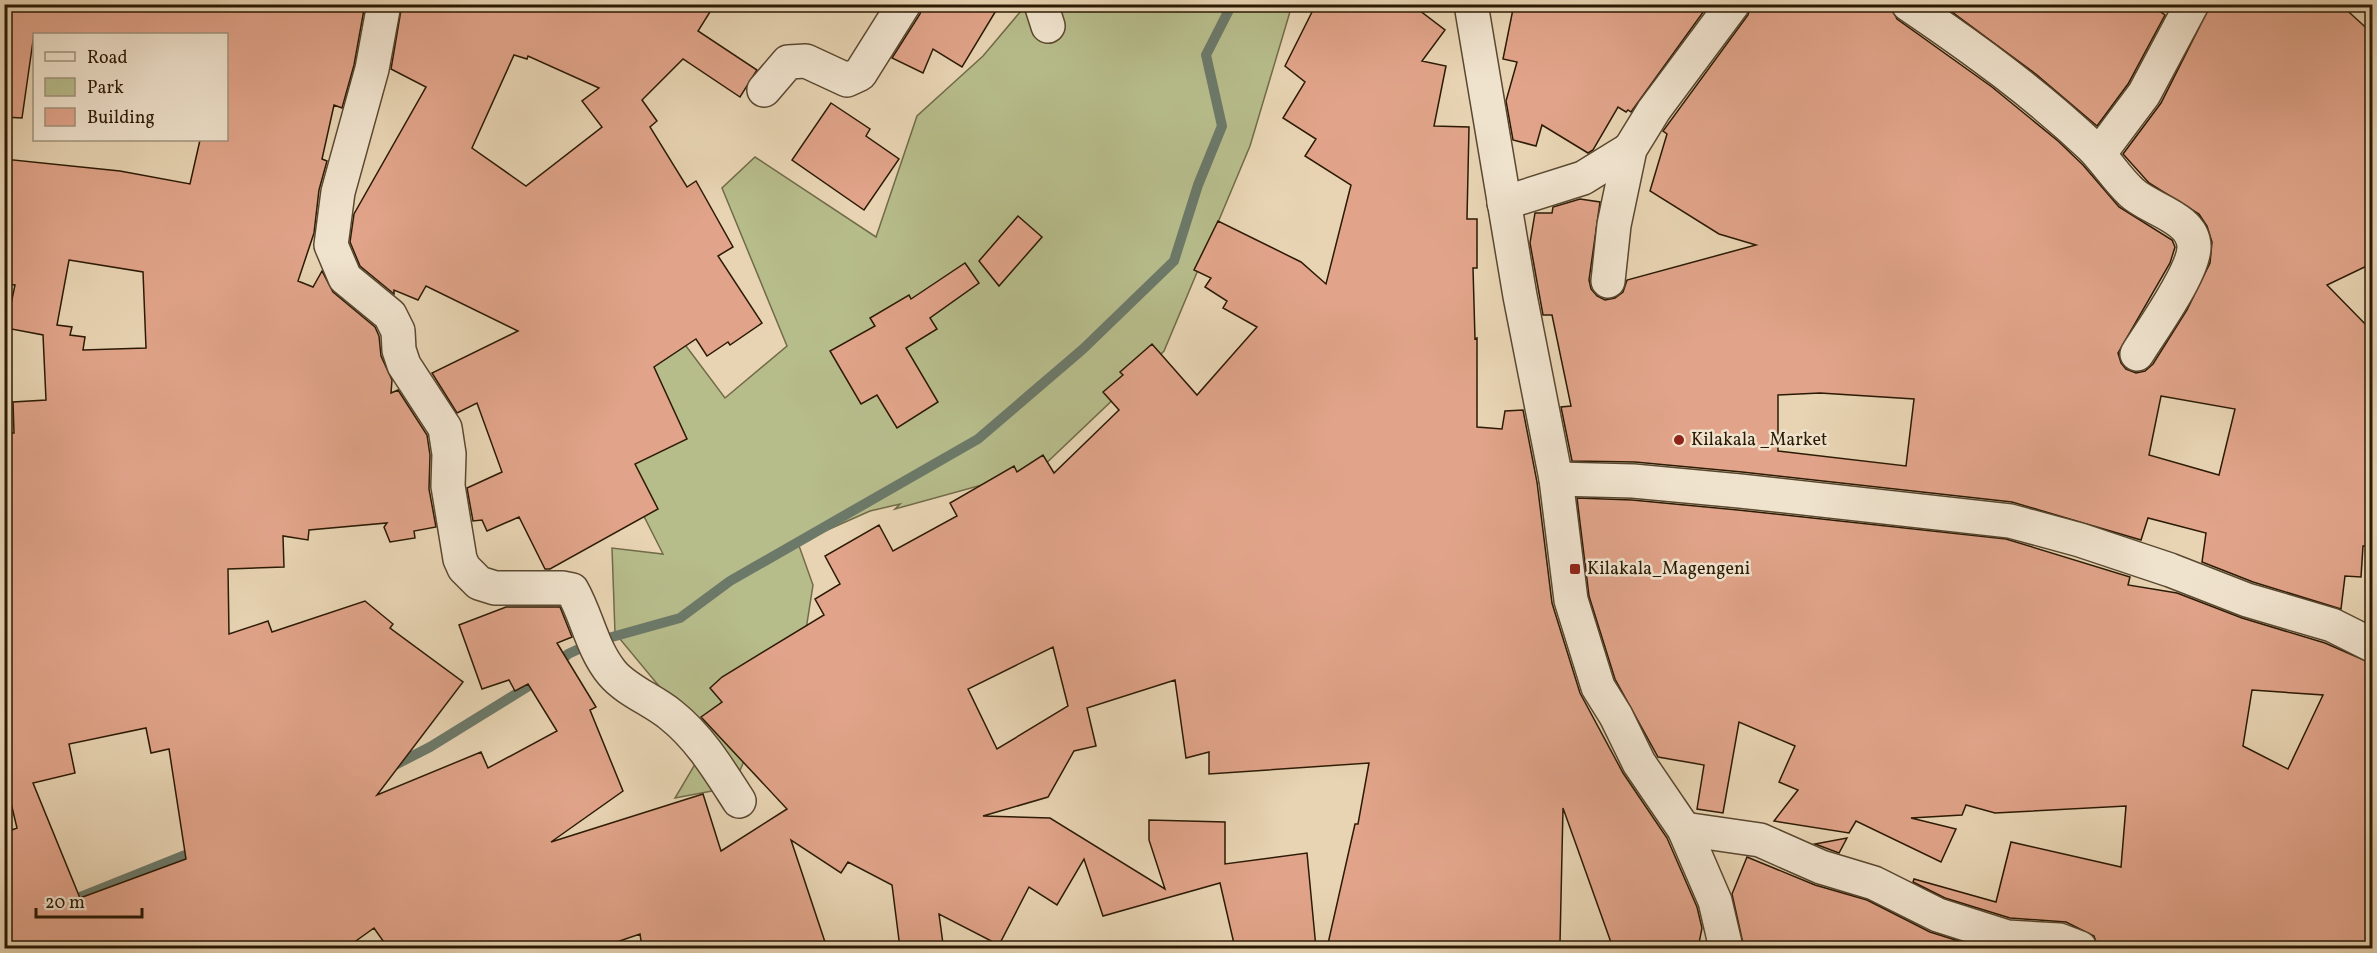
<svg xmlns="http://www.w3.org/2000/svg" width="2377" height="953" font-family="Vollkorn,serif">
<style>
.green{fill:#b7bc8b;stroke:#716b48;stroke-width:1.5}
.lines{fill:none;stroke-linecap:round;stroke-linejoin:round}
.stream{stroke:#6c7969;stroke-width:10}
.building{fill:#e1a48a;stroke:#2b1a04;stroke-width:1.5;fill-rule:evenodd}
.minor-casing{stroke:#5a4830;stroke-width:36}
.minor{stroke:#f0e3ce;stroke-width:33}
.poi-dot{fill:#8f2418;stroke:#f0e3ce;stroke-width:2}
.labels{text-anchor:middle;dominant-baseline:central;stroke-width:5;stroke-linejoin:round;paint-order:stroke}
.poi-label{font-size:18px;fill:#2b1a04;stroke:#f0e3ce;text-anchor:start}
</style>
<rect width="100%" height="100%" fill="#e8d4b3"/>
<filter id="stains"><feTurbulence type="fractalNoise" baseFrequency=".00333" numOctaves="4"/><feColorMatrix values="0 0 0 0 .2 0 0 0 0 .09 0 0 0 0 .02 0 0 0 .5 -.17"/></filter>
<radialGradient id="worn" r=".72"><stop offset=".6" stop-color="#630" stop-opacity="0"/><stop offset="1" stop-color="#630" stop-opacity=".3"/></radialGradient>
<polygon class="green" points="1026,5 1292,5 1250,146 1164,351 1040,469 895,509 900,504 870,511 798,543 813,585 805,636 766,709 733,787 675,798 707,744 615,633 612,548 663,554 559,348 662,314 725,398 787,346 722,188 755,157 876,237 917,116 983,56"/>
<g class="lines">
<g class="stream">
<polyline points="556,665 568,654 594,642 680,618 730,581 978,439 1083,349 1174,261 1198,185 1222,126 1206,55 1232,4"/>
<polyline points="391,767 430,747 540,679"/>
<polyline points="68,902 198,850"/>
</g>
</g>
<g class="building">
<path d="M4,4H166L205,11L209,4H365L354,65L342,108L334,105L322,159L327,161L319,190L314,233L298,281L313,287L322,271L333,292L375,327L379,336L381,356L392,380L391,393L398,390L427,435L430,455L429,489L436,527L414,531L415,538L390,542L384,527L387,523L309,530L308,540L283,536L284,567L228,569L229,634L268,621L272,632L365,601L393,624L390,628L463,682L377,795L481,752L488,768L557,731L528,684L515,691L509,680L482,689L459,625L506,607H560L572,637L557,643L596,707L590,710L623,791L551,842L703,794L721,851L787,809L701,717L722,702L710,688L722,677L824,615L815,599L840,584L825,556L879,525L893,551L957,516L950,503L1014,466L1017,472L1043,455L1054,473L1119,410L1103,392L1123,375L1120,372L1152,344L1197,395L1257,327L1223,308L1227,301L1205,287L1211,278L1194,270L1218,221L1301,262L1326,284L1351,185L1305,156L1316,139L1283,118L1305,82L1285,66L1316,4H1411L1445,30L1422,61L1446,66L1434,126L1469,127L1467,219H1477V268H1473L1475,339L1477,338V427L1502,429L1505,411L1523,410L1537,482L1552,603L1580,693L1623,773L1667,838L1697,907L1702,928L1698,948H1613L1563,808L1560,943H1462V948H1327L1355,824H1358L1369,763L1209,774V752L1186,758L1175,680L1087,708L1096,746L1074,751L1048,797L983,816L1050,818L1165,889L1149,840V820L1225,822V864L1307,853L1316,948H1235L1220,883L1103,916L1084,859L1057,905L1029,887L999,945L939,914L943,944L935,946V948H900L892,885L848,862L841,873L791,840L827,948H642L640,934L599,948H388L374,928L346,948H4V833L17,828L4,774V433H14L13,402L46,400L43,335L6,328L15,285L4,284V159L120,171L190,184L200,140H226V34H34L22,118L4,117ZM69,260L143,272L146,348L83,350L85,337L70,335L72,327L57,325ZM1053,647L1068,706L997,749L968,689ZM146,728L151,753L169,749L186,859L80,898L33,783L75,773L69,744Z"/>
<path d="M402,4H715L698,31L757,70L740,97L683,59L642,100L657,121L650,127L687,187L696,181L733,247L718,256L762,323L730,345L728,342L707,356L696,339L654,367L687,439L635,464L658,509L550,569H545L519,517L487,531L482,520L473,521L467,488L502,472L477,403L457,413L432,373L518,331L426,286L418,300L394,290V294L360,266L350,242L354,214L426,87L391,69ZM514,55L527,59L528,56L599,88L582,101L602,127L526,186L472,148Z"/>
<polygon points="923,4 1000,4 962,67 933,49 923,73 892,58 920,14"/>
<polygon points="1514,4 1709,4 1631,112 1628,110 1626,112 1618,107 1593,150 1588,153 1542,125 1536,146 1513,140 1506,101 1517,62 1503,59"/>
<path d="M1751,4L1890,5L1897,19L1992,87L2058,141L2083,165L2119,207L2172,240L2175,247L2170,263L2118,353L2121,363L2126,369L2136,373L2145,371L2153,364L2187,310L2210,263L2212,242L2207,226L2199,214L2149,183L2123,154L2161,103L2211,4H2340L2373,34V263L2327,285L2373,332V546H2363L2361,577L2345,576L2341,609L2253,582L2202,562L2206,533L2148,518L2141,540L2012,502L1742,472L1635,462L1572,461L1561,407L1571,406L1552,315H1543L1530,243L1535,213H1552L1553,207L1580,199L1600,202L1589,280L1591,289L1597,296L1605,300L1615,298L1623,292L1627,280L1756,245L1719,234L1650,191L1667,134L1663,131L1748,15ZM1820,393L1914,399L1906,466L1778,451V395ZM2161,396L2235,409L2219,475L2149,455Z"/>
<polygon points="1950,4 2149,4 2165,15 2128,84 2097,126 2037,75 1948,9"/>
<polygon points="831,103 870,129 866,136 899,159 864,210 792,160"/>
<polygon points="1018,216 1042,237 999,286 979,261"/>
<polygon points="965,263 979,283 930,318 937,329 906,348 938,402 897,428 877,395 861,404 830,351 875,326 870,318 909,295 911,299"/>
<path d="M1577,498L1632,500L1738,510L2006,539L2130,577L2128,585L2177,593L2242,618L2325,643L2373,664V948H2098L2094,936L2066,922L2010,918L1945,898L1913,882L1914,879L1996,902L2011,842L2121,867L2126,806L1995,813L1966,805L1962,815L1911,818L1956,829L1941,862L1856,821L1849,833L1774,821L1798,790L1779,782L1795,746L1739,722L1723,813L1697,809L1704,765L1658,757L1615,679L1589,596ZM2252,690L2323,695L2288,769L2243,746Z"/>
<polygon points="1847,838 1839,853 1815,844"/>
<polygon points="1747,857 1815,885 1867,900 1930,932 1981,948 1744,948 1732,894"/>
</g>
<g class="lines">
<defs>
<g id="minor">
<path d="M384,4L372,69L338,192L331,245L345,278L390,315L398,331L399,350L404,365L445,428L449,454L448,486L460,559L464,568L479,583L495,588H562L572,590C587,616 592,649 612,673C627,691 653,700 671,715C700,738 719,770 739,801"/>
<polyline points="1041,4 1048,26"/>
<polyline points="1471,4 1520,296 1556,479 1571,600 1598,687 1616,716 1639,763 1684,829 1715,901 1726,948"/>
<path d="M1908,4C1973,48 2035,93 2092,147C2106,161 2116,178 2131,192C2148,209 2193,217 2194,246C2195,271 2151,331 2137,354"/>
<polyline points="764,90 788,62 806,61 847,80 860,74 904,4"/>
<polyline points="2099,154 2144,94 2192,4"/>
<polyline points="1504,203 1583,178 1630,149"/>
<polyline points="1608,281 1614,225 1630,149 1654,110 1733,4"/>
<polyline points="1556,479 1633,481 1740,491 2010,521 2080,540 2170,570 2247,600 2332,625 2372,645"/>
<polyline points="1684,829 1760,840 1821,867 1874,883 1938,915 2007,937 2059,940 2080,948"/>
</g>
</defs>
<use href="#minor" class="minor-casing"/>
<use href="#minor" class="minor"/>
</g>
<g class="poi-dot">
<circle cx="1679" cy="440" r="6"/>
<rect x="1569" y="563" width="12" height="12" rx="3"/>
</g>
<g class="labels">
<g class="poi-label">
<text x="1691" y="440">Kilakala _Market</text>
<text x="1587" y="569">Kilakala_Magengeni</text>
</g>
</g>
<rect width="2377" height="953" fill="none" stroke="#e8d4b3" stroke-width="24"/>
<rect x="6" y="6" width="2365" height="941" fill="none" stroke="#2b1a04" stroke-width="3"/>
<rect x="12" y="12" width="2353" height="929" fill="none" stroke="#2b1a04" stroke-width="1.5"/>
<rect x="33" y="33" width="195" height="108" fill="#f0e3ce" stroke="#a1937d" stroke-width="1.5"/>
<rect x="45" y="52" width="30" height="9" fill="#f0e3ce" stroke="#a1937d" stroke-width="1.5"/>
<text x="87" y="63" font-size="18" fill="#2b1a04">Road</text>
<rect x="45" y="78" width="30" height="18" fill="#b7bc8b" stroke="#a1937d" stroke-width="1.5"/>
<text x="87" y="93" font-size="18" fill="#2b1a04">Park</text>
<rect x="45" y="108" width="30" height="18" fill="#e1a48a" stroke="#a1937d" stroke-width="1.5"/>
<text x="87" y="123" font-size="18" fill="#2b1a04">Building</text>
<path d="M36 908v9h106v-9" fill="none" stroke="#2b1a04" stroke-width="3"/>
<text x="45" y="908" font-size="18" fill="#2b1a04" stroke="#f0e3ce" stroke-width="4.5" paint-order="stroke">20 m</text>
<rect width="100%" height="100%" filter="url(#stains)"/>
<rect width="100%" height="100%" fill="url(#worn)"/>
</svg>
